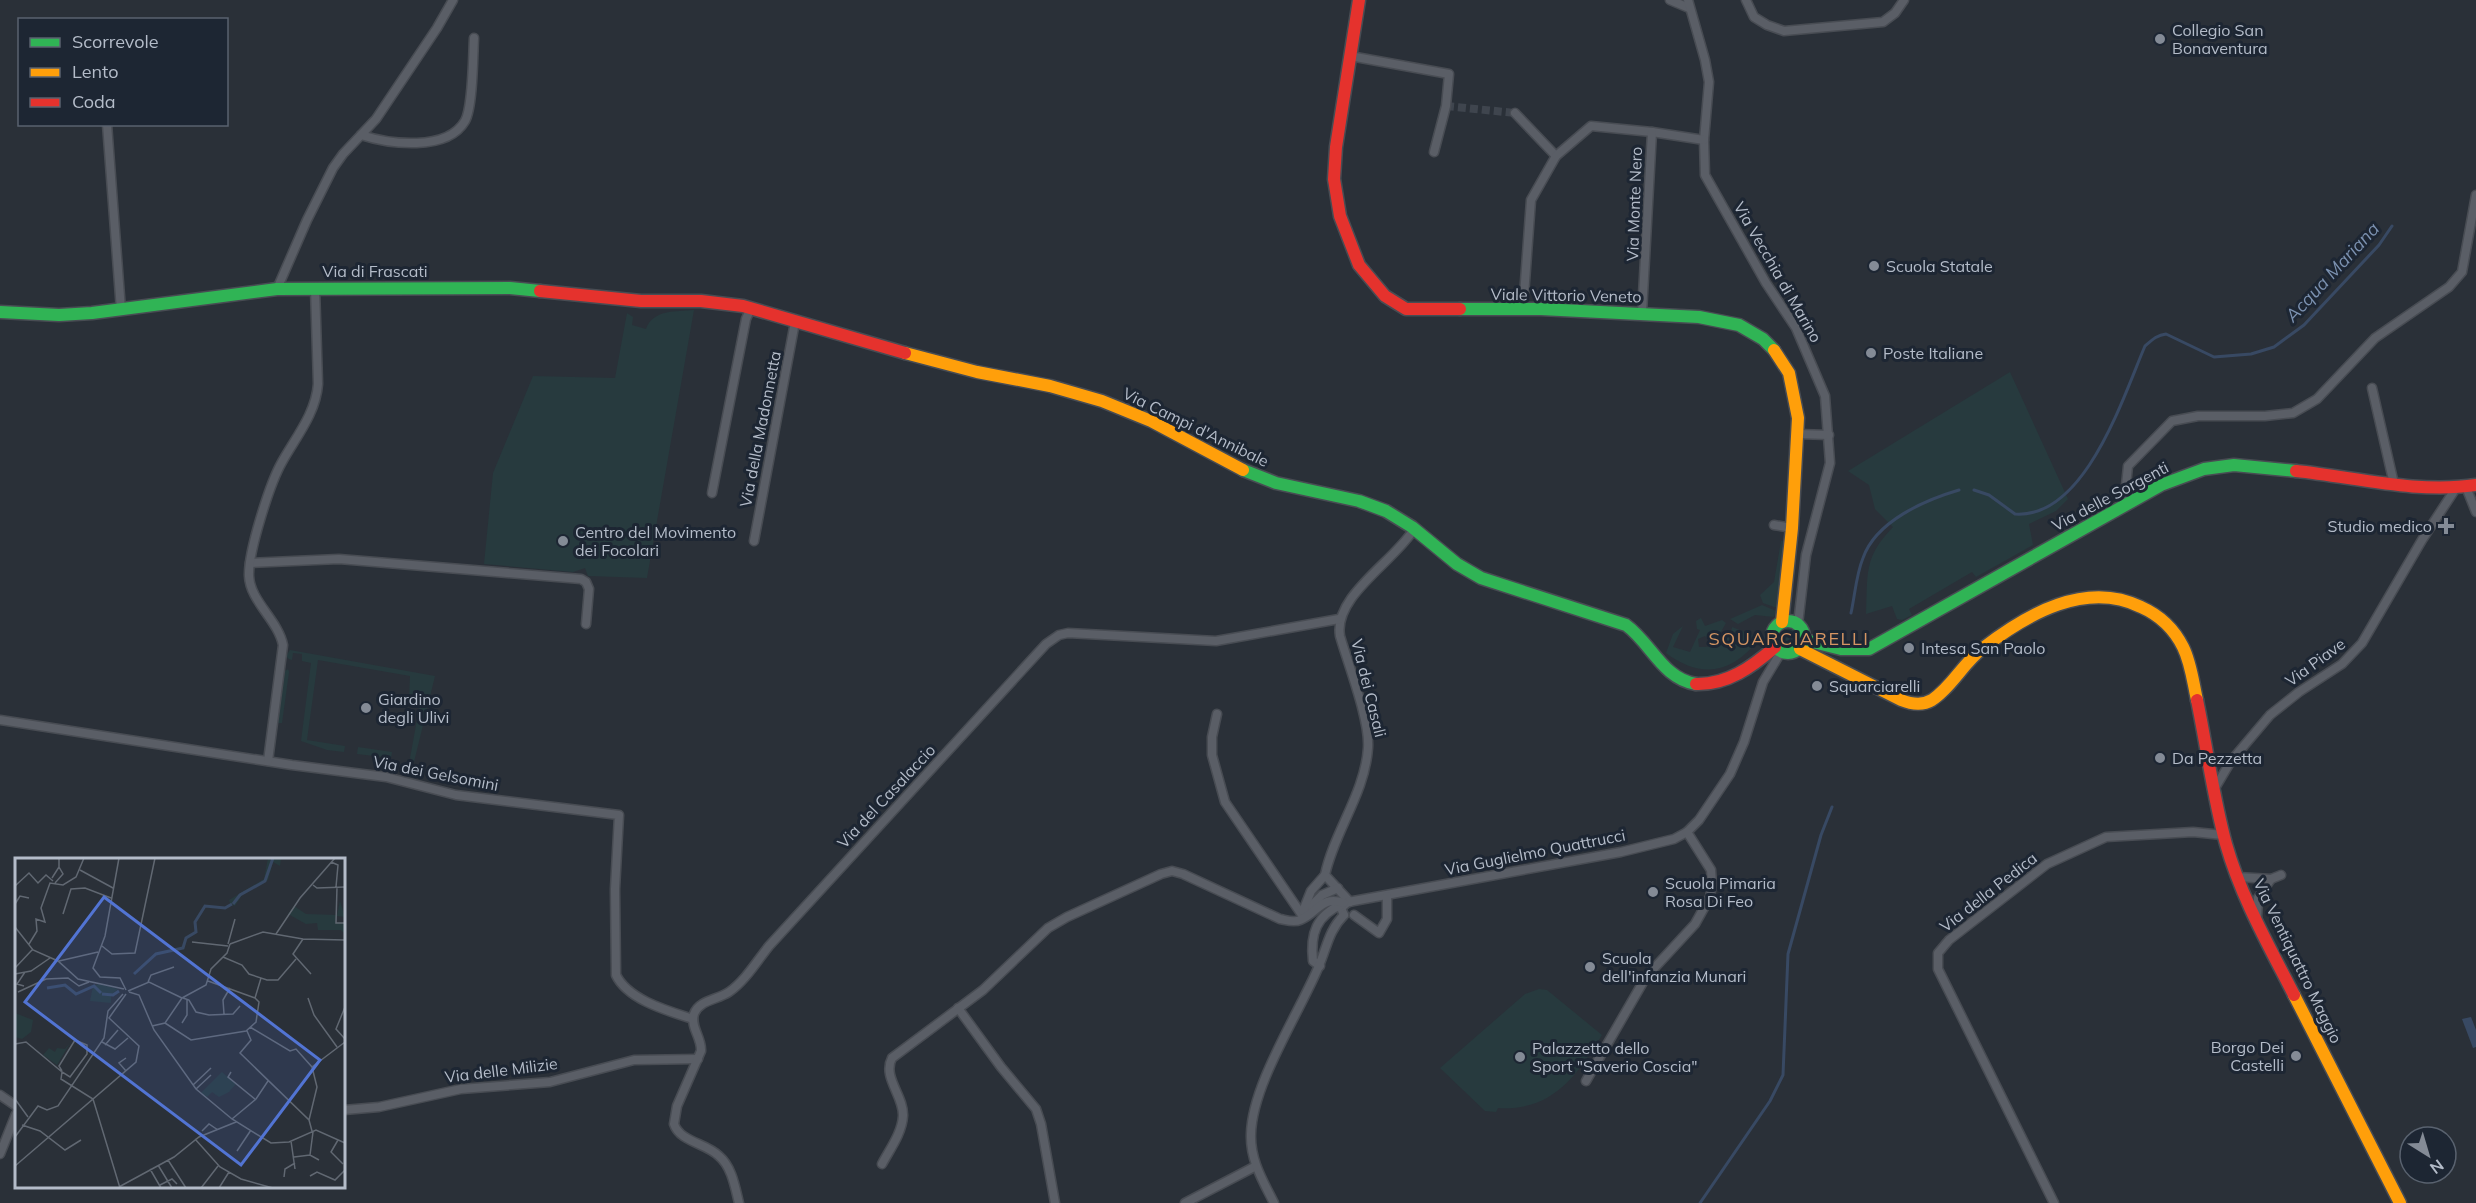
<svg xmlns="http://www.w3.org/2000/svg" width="2476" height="1203" font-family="Mulish,sans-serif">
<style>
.green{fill:#273a3e}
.water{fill:#384963}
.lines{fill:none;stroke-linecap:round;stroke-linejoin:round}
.stream{stroke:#384963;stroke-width:3}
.street-tunnel{stroke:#3f454e;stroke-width:8;stroke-dasharray:8 4;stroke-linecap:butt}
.street-casing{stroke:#484c53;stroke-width:11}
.fast-casing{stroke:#484c53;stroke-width:15}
.slow-casing{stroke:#484c53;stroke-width:15}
.jam-casing{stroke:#484c53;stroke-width:15}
.street{stroke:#5a5e66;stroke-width:8}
.fast{stroke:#30b455;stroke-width:12}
.slow{stroke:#ff9f0a;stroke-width:12}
.jam{stroke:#e5322d;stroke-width:12}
.poi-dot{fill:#848b96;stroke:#1d2633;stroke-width:2}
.labels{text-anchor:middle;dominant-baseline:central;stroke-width:6;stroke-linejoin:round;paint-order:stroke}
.poi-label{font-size:16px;fill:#b4bcc9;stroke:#1d2633;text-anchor:start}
.street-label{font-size:16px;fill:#b4bcc9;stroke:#1d2633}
.water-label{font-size:18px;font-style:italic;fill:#7c92b1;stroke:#1d2633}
.neighbourhood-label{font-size:18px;letter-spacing:1.5px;fill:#d59563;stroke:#1d2633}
.inset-river{fill:none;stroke:#384963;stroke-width:3}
.inset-road{fill:none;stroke:#616872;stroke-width:1.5}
.view{fill:#5274d3;fill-opacity:0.15;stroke:#5274d3;stroke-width:3}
.inset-edge{fill:none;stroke:#b4bcc9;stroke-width:3}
</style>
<rect width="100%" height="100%" fill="#2a3038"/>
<g class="green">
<path d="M694,310L647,578L588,576L585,568L573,572L484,564L493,473L533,376L615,378L627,313L633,317L632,325L646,329C653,309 676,312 694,310Z"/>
<path d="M2010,372L2068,499L2056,511L2029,524L2033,545L1976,577L1972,572L1909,609L1912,615L1902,620L1897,619L1892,606L1866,614C1868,574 1863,558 1893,527L1875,509L1869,485L1848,471Z"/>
<polygon points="1781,541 1783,541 1777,608 1763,603 1760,595 1774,582"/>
<polygon points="1762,605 1776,611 1774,617 1755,615 1738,624 1730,619"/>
<path d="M1701,618L1705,626L1722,620L1726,623L1718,637L1708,639L1705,636L1698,639L1699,647C1713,648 1730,642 1732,627L1760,638C1733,673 1702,680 1666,653L1673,634L1683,626L1673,647L1690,652L1700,630L1697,629L1696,621Z"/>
<circle cx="1789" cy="638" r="10"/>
<polygon points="290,650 435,676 414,762 410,758 420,703 409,700 410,676 318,660 307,740 345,746 344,752 327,750 301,741 311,663 302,661 302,654 293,653 292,660 289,659 286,656"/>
<polygon points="288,669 289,672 282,723 278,723 285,671"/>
<polygon points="358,747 392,752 391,758 357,754"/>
<path d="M1539,989L1547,990L1602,1035C1575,1079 1551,1111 1498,1108L1496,1112L1485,1111L1440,1068L1525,994Z"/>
</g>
<polygon class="water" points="2471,1017 2476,1030 2476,1047 2473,1048 2462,1019"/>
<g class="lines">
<g class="stream">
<path d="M1974,490L1989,495L2015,514C2085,519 2123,397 2145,346C2152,340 2157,335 2166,334L2214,357L2251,354L2274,347L2304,325L2379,245L2392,226"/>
<path d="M1851,613C1855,595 1856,575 1863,558C1876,521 1925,500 1959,490"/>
<polyline points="1700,1203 1770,1101 1783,1075 1788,954 1821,835 1832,807"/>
</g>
<polyline class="street-tunnel" points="1446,106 1515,113"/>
<defs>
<g id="street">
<polyline points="1670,0 1689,8"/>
<polyline points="1688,0 1705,60 1709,82 1704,140 1705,175 1766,283 1796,328 1825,396 1830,463 1806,555 1798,624"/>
<polyline points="1746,0 1754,17 1767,25 1784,31 1883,22 1895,13 1904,0"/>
<polyline points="1350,56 1449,74 1446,106 1434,152"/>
<polyline points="1515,113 1556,156"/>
<polyline points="107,124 121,310"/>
<path d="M361,135C389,144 447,152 465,121C473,107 473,56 474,38"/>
<polyline points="277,289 307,220 333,168 343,154 376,119 437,28 453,0"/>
<polyline points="1523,309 1531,200 1556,156 1591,126 1652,132 1704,140"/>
<polyline points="1642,313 1652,132"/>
<polyline points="2372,388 2394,484"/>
<polyline points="1798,434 1829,435"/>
<polyline points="2466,487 2476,512"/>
<polyline points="712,493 746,319 751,308"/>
<polyline points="2124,505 2128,466 2172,421 2198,416 2265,416 2293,413 2317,399 2375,338 2449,287 2462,272 2476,195"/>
<polyline points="1774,525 1792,528"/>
<polyline points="754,541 795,322"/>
<polyline points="250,563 339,559 581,579 586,582 589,589 586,624"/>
<polyline points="1217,714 1212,737 1212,755 1225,802 1302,915"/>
<path d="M0,720L292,765L386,777L456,795L619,815L615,889L616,975C628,1000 668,1011 693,1019"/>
<path d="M268,761L283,645C278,620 250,601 249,576C248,552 270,483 282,462C296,437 316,413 318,384L315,288"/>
<polyline points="2215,788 2231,761 2270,715 2299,692 2342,664 2362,643 2422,540 2456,488"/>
<polyline points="2238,877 2271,879 2258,898 2257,919"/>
<polyline points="2271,879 2281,875"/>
<path d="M1350,902L1325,875C1334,832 1365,793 1368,748C1370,720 1348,664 1340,636C1333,596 1395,561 1414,529"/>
<polyline points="1307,910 1322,895 1338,888"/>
<polyline points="1303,911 1311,891 1325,875"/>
<polyline points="1344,915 1341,908 1348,902 1621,852 1674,839 1687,832 1699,820 1730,774 1744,742 1763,682 1781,652"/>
<polyline points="1354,915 1379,933 1387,919 1387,896"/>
<path d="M1320,966L1313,961C1310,934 1316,915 1343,904"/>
<polyline points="958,1008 1001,1067 1036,1109 1041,1124 1055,1203"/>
<polyline points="1586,1081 1646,977 1695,924 1710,897 1712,884 1711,870 1687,832"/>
<polyline points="0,1095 16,1106"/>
<polyline points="344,1110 379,1107 461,1089 550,1082 634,1060 698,1059"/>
<polyline points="0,1154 16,1114"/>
<path d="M882,1164C890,1149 902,1133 903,1116C904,1096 882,1077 892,1058L983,990L1048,928L1067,917L1161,874L1172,871L1183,874L1280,919C1286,920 1294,923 1300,920C1318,913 1321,895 1344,903"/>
<path d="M739,1203C735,1187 732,1167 719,1156C706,1143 680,1142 674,1124L677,1106L701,1051C702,1038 690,1027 694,1014C699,1000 717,1000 729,992C745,981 757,961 769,946L1046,644L1059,635L1068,633L1216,641L1339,619"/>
<polyline points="1185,1203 1256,1166"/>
<path d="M1274,1203C1263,1181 1250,1160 1251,1134C1252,1085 1298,1015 1318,968C1327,948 1328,931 1344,915"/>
<polyline points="2054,1203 1938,969 1938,953 1949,940 2047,864 2106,837 2193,832 2223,835"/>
</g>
<g id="fast">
<polyline points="1460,309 1541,309 1699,317 1739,325 1763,339 1774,350"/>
<polyline points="0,312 59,315 92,313 277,289 510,288 540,291"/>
<path d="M1243,470L1276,483L1359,501L1386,511L1412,527L1457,564L1481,578L1626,625C1651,643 1663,679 1696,684"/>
<circle cx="1788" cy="637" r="16"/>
<polyline points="1805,640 1841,649 1869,649 2161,485 2204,469 2234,465 2296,471"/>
</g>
<g id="slow">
<polyline points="1774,350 1789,373 1798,418 1792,528 1782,622"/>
<polyline points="905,353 977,372 1050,386 1102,401 1151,421 1243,470"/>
<path d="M1800,649L1901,700C1911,704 1922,706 1932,700C1952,687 1963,663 1983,648C2027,614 2086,580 2141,607C2159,615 2174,629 2183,647C2191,663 2193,682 2197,700"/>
<polyline points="2294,995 2400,1203"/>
</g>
<g id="jam">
<polyline points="1359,0 1336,147 1334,179 1340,216 1359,265 1385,296 1406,309 1460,309"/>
<polyline points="540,291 641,301 701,301 743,306 905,353"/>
<path d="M2296,471C2355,477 2417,494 2476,485"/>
<path d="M1696,684C1727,685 1752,667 1775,647"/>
<path d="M2197,700C2207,748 2213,797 2226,844C2241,897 2269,946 2294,995"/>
</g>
</defs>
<use href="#street" class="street-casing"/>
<use href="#fast" class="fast-casing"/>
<use href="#slow" class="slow-casing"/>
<use href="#jam" class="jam-casing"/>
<use href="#street" class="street"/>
<use href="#fast" class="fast"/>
<use href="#slow" class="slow"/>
<use href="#jam" class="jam"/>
</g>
<g class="poi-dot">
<circle cx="2160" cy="39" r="6"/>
<circle cx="1874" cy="266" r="6"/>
<circle cx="1871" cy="353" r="6"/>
<path d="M2443 517h6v6h6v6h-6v6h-6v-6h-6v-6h6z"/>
<circle cx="563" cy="541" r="6"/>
<circle cx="1909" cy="648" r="6"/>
<circle cx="1817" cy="686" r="6"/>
<circle cx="366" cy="708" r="6"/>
<circle cx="2160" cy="758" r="6"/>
<circle cx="1653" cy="892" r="6"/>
<circle cx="1590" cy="967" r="6"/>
<circle cx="2296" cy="1056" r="6"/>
<circle cx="1520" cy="1057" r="6"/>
</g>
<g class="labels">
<g class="poi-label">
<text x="2172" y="30">Collegio San<tspan x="2172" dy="18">Bonaventura</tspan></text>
<text x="1886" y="266">Scuola Statale</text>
<text x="1883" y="353">Poste Italiane</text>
<text x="2432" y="526" text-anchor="end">Studio medico</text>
<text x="575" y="532">Centro del Movimento<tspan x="575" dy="18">dei Focolari</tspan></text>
<text x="1921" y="648">Intesa San Paolo</text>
<text x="1829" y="686">Squarciarelli</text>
<text x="378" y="699">Giardino<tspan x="378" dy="18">degli Ulivi</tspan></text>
<text x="2172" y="758">Da Pezzetta</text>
<text x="1665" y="883">Scuola Pimaria<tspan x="1665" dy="18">Rosa Di Feo</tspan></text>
<text x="1602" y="958">Scuola<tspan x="1602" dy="18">dell'infanzia Munari</tspan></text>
<text x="2284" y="1047" text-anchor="end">Borgo Dei<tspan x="2284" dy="18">Castelli</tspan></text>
<text x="1532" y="1048">Palazzetto dello<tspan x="1532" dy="18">Sport "Saverio Coscia"</tspan></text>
</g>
<g class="street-label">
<text transform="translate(1634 204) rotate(-88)">Via Monte Nero</text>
<text x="375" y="271">Via di Frascati</text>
<text transform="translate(1778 272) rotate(60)">Via Vecchia di Marino</text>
<text transform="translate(1566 295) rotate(1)">Viale Vittorio Veneto</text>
<text transform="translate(1196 427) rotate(26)">Via Campi d'Annibale</text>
<text transform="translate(760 429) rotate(-79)">Via della Madonnetta</text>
<text transform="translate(2110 496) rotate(-28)">Via delle Sorgenti</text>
<text transform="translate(2315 662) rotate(-36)">Via Piave</text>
<text transform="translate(1369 688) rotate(76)">Via dei Casali</text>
<text transform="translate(436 773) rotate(11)">Via dei Gelsomini</text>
<text transform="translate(886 796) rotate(-47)">Via del Casalaccio</text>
<text transform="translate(1535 852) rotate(-11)">Via Guglielmo Quattrucci</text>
<text transform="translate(1988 892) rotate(-38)">Via della Pedica</text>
<text transform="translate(2298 961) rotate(64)">Via Ventiquattro Maggio</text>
<text transform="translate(501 1070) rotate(-7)">Via delle Milizie</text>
</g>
<g class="water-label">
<text transform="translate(2332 272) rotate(-47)">Acqua Mariana</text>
</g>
<g class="neighbourhood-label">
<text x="1789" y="638">SQUARCIARELLI</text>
</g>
</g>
<g transform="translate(15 858)">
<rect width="330" height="330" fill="#2a3038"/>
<path d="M253,0H266L265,8L258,4L253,22L227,37L220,48L215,45L214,42L249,21ZM325,43L330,59L322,58L321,64L330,65V76L326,72H303L302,65L291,66L273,56L279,48L291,56L322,57ZM84,126L103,131L96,137V145L75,143L78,128ZM0,155L18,162L16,174L7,181L0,179ZM55,185L42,207L28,197L34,190L40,194L42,190L50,191ZM207,214L221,226L214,234L204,239L197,234L192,239L186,235Z" fill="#273a3e"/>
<path class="inset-river" d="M218,46L225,37L250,23L258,0M119,116L141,96L168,90L171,80L181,74L180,64L190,48L210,50L217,46M32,130L50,127L61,136L79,128L86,135M87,136L98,137L104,133"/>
<path class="inset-road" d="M104,0L90,78L78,110L85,119L105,120L111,132M316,4L323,7L321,29M65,12L98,30M37,20L44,9V0M40,25L48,16L44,9M298,27L302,30L330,29M0,28L14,15L23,25L31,17L38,23M322,29L321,65H330M0,46L5,38L14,40M48,56L56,31L70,30L96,40M0,69L18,92L43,103L63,121L109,131M261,76L285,40L320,0M288,81L278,96L296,116M177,84L213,88M14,86L22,73L21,61L30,64L26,50L35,25L48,27L61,19L69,0M213,86L220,61M215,86L248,74L288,81L330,82M87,88L97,96L120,95L140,0M208,99L227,107L234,116L252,122H263L281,101M44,103L83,94M0,110L17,92M0,116L16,113L35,100M193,123L240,140M133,124L136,117L159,109M9,128L2,126L10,114M113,133L134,124L167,140M3,134L31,121L53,120L64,128L74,124M114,134L124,137L139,172L181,231L217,261L256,285L274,284L301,272L330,285M167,140L191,127L196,111L212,95L215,86M168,140L174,142L181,154L194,157L218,156L225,148M240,140L246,120M293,140L299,157L322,189M330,149L321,171L330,181M209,156L208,142L215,130M150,165L176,182L231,173L241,164L244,144L240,140M167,165L172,157V142M137,168L150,165L167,140M235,169L275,193L281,191L297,209M232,173L236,182L225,195L294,262L297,273M87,184L100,191L113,180M0,186L11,184L47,214L55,219L72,196V187L60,182L44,208L47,213M90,187L103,172M111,200L104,205L111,213M47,214L46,221L78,241L105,330M216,214L213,219L241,242M178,227L196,210M181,231L196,217M0,241L13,259M217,261L241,241L253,223M294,262L302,229L297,209L330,184M7,267L25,273L50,292L66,282M187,273L194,266L203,272M0,279L23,248L32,252L43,248L89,180L93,153L108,136M180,281L205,309L226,321L258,330M323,282L316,294L328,306M276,283L280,311M222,293L236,272M295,297L298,274M279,299L295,297L304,302M153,302L171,330M143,307L157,330M0,308L121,204L124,188L94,160L111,136M135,311L146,330M295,318L302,314L320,322L330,312M269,319L270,311L280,305M145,327L157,321L162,326M102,330L159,299L184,279L221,264M186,330L203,308M204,330L214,314"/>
<path class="view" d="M89,39L305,202L226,307L10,144Z"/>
<rect width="330" height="330" class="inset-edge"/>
</g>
<rect x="18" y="18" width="210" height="108" fill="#1d2633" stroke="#59626f" stroke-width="1.5"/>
<rect x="30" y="38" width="30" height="9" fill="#30b455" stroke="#59626f" stroke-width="1.5"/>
<text x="72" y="48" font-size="18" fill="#b4bcc9">Scorrevole</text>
<rect x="30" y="68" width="30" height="9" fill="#ff9f0a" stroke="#59626f" stroke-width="1.5"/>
<text x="72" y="78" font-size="18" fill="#b4bcc9">Lento</text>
<rect x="30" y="98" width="30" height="9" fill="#e5322d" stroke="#59626f" stroke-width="1.5"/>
<text x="72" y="108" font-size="18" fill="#b4bcc9">Coda</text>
<g transform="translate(2428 1155) rotate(143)"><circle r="28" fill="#1d2633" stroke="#59626f" stroke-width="1.5"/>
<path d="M0-4.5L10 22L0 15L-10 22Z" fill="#848b96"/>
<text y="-9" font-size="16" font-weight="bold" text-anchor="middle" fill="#b4bcc9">N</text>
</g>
</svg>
